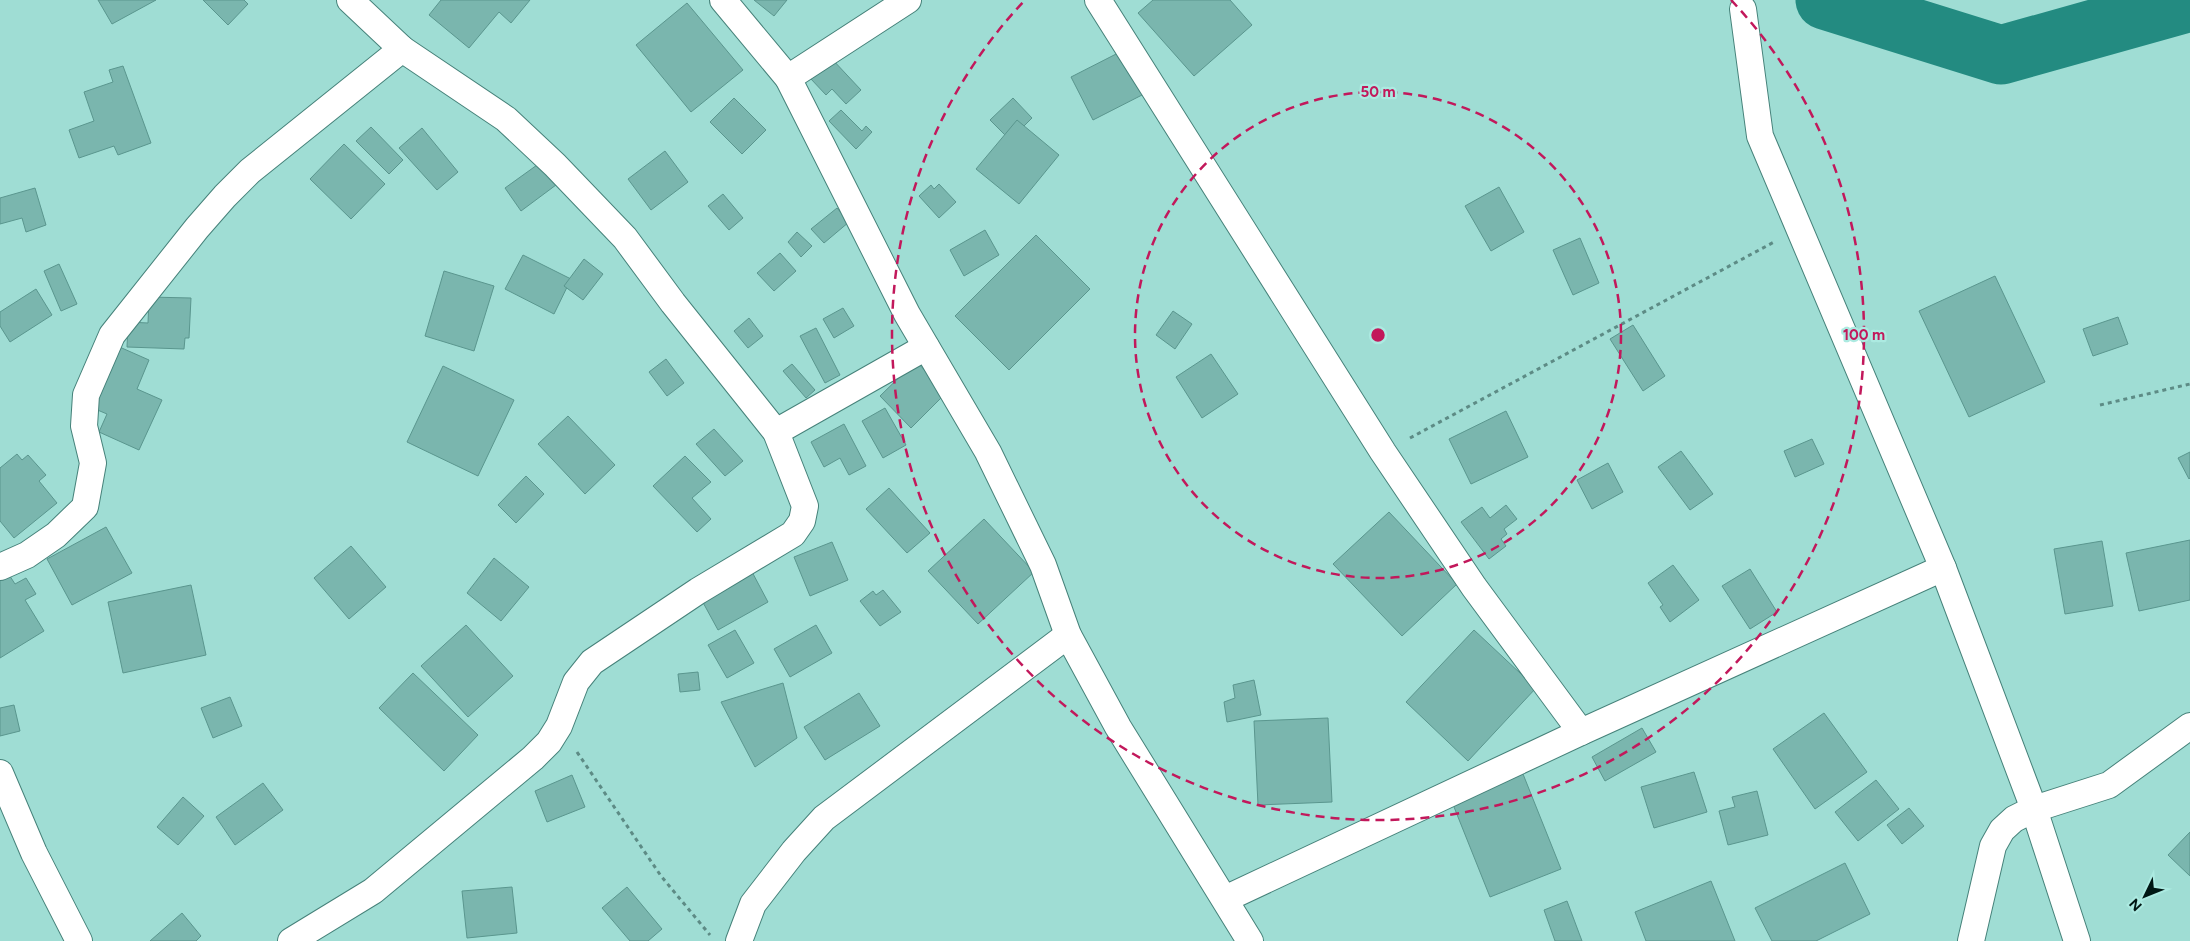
<svg xmlns="http://www.w3.org/2000/svg" width="2190" height="941" font-family="Figtree,sans-serif">
<style>
.lines{fill:none;stroke-linecap:round;stroke-linejoin:round}
.river{stroke:#238b81;stroke-width:59}
.building{fill:#7ab6ae;stroke:#5a968e}
.street-casing{stroke:#46827a;stroke-width:28}
.path{stroke:#5d8b85;stroke-width:3;stroke-dasharray:4 4;stroke-linecap:butt}
.street{stroke:#fff;stroke-width:26}
.ring{fill:none;stroke:#c2185b;stroke-width:2.5;stroke-dasharray:9 6}
.centre{fill:#c2185b;stroke:#aceae1;stroke-width:2.5}
.ring-label{font-size:15px;text-anchor:middle;font-weight:bold;fill:#c2185b;stroke:#aceae1;stroke-width:4.5;stroke-linejoin:round;paint-order:stroke}
</style>
<rect width="100%" height="100%" fill="#9fddd4"/>
<g class="lines">
<polyline class="river" points="1825,0 2001,55 2190,2"/>
</g>
<g class="building">
<polygon points="98,0 156,0 112,24"/>
<polygon points="203,0 244,0 248,4 228,25"/>
<polygon points="441,0 530,0 511,23 499,12 469,48 429,15"/>
<polygon points="754,0 787,0 774,16"/>
<polygon points="1153,0 1230,0 1252,25 1194,76 1138,13"/>
<polygon points="687,3 743,70 691,112 636,45"/>
<polygon points="1122,51 1144,94 1093,120 1071,77"/>
<polygon points="832,59 861,90 846,104 832,89 826,95 811,79"/>
<polygon points="123,66 151,143 118,155 114,146 79,158 69,130 94,121 84,92 113,82 109,70"/>
<polygon points="734,98 766,130 742,154 710,122"/>
<polygon points="1013,98 1032,118 1010,140 990,120"/>
<polygon points="841,110 862,131 866,126 872,132 856,149 829,121"/>
<polygon points="1017,120 1059,155 1019,204 976,169"/>
<polygon points="371,127 403,160 389,174 356,141"/>
<polygon points="422,128 458,172 437,190 399,148"/>
<polygon points="344,144 385,184 351,219 310,179"/>
<polygon points="665,151 688,182 651,210 628,179"/>
<polygon points="544,160 560,182 521,211 505,188"/>
<polygon points="939,184 956,202 939,218 919,196 931,185 934,189"/>
<polygon points="1499,187 1524,232 1491,251 1465,206"/>
<polygon points="35,188 46,225 26,232 22,218 0,224 0,198"/>
<polygon points="723,194 743,218 729,230 708,206"/>
<polygon points="837,208 849,222 824,243 811,229"/>
<polygon points="985,230 999,255 964,276 950,250"/>
<polygon points="797,232 812,246 801,257 788,242"/>
<polygon points="1036,235 1090,289 1009,370 955,316"/>
<polygon points="1580,238 1599,283 1573,295 1553,250"/>
<polygon points="780,253 796,271 774,291 757,273"/>
<polygon points="523,255 571,279 554,314 505,289"/>
<polygon points="584,259 603,274 583,300 564,286"/>
<polygon points="59,264 77,304 61,311 44,271"/>
<polygon points="444,271 494,286 474,351 425,336"/>
<polygon points="1995,276 2045,382 1969,417 1919,311"/>
<polygon points="36,289 52,315 10,342 0,326 0,312"/>
<polygon points="149,297 191,298 189,338 185,338 184,349 127,347 128,322 148,323"/>
<polygon points="843,308 854,326 834,338 823,319"/>
<polygon points="1173,311 1192,324 1175,349 1156,335"/>
<polygon points="2118,317 2128,344 2093,356 2083,329"/>
<polygon points="749,318 763,336 748,348 734,331"/>
<polygon points="1633,325 1665,376 1643,391 1610,339"/>
<polygon points="816,328 840,375 825,383 800,336"/>
<polygon points="115,345 149,360 137,389 162,400 139,450 99,432 107,414 88,406"/>
<polygon points="1211,354 1238,394 1202,418 1176,377"/>
<polygon points="666,359 684,383 667,396 649,372"/>
<polygon points="916,361 946,393 911,428 880,396"/>
<polygon points="792,364 815,390 806,398 783,371"/>
<polygon points="443,366 514,400 478,476 407,442"/>
<polygon points="885,408 906,445 883,458 862,421"/>
<polygon points="1506,411 1528,457 1471,484 1449,439"/>
<polygon points="568,416 615,465 585,494 538,444"/>
<polygon points="844,424 866,466 849,475 840,458 824,467 811,442"/>
<polygon points="714,429 743,461 725,476 696,444"/>
<polygon points="1812,439 1824,464 1795,477 1784,451"/>
<polygon points="1681,451 1713,494 1690,510 1658,467"/>
<polygon points="2190,452 2190,478 2189,479 2178,458"/>
<polygon points="17,454 22,460 28,455 46,475 39,481 57,503 14,538 0,521 0,468"/>
<polygon points="685,456 711,482 692,498 711,519 697,532 653,486"/>
<polygon points="1608,463 1623,492 1592,509 1577,480"/>
<polygon points="526,476 544,494 516,523 498,505"/>
<polygon points="889,488 930,533 907,553 866,509"/>
<polygon points="1506,505 1517,519 1504,529 1507,534 1501,539 1506,546 1489,559 1461,522 1482,507 1490,518"/>
<polygon points="1389,512 1457,584 1402,636 1333,564"/>
<polygon points="984,519 1034,572 978,624 928,571"/>
<polygon points="106,527 132,573 72,605 47,559"/>
<polygon points="2190,540 2190,600 2139,611 2126,553"/>
<polygon points="2102,541 2113,606 2065,614 2054,549"/>
<polygon points="832,542 848,580 810,596 794,557"/>
<polygon points="351,546 386,587 349,619 314,578"/>
<polygon points="494,558 529,587 501,621 467,593"/>
<polygon points="1673,565 1699,600 1670,622 1660,607 1663,605 1648,583"/>
<polygon points="1750,569 1777,612 1750,629 1722,586"/>
<polygon points="6,570 15,584 26,578 36,594 25,600 44,631 0,658 0,574"/>
<polygon points="751,570 768,602 718,630 700,597"/>
<polygon points="191,585 206,655 123,673 108,602"/>
<polygon points="883,590 901,612 880,626 860,601 873,591 876,595"/>
<polygon points="466,625 513,676 468,717 421,666"/>
<polygon points="816,625 832,653 790,677 774,649"/>
<polygon points="735,630 754,663 727,678 708,645"/>
<polygon points="1474,630 1536,688 1468,761 1406,702"/>
<polygon points="698,672 700,690 680,692 678,674"/>
<polygon points="413,673 478,735 444,771 379,708"/>
<polygon points="1254,680 1261,715 1227,722 1224,702 1235,698 1233,685"/>
<polygon points="783,683 797,738 755,767 721,702"/>
<polygon points="859,693 880,726 825,760 804,727"/>
<polygon points="230,697 242,726 213,738 201,708"/>
<polygon points="14,705 20,731 0,736 0,708"/>
<polygon points="1824,713 1867,772 1815,809 1773,749"/>
<polygon points="1328,718 1332,802 1258,805 1254,721"/>
<polygon points="1642,728 1656,752 1605,781 1592,757"/>
<polygon points="1694,772 1707,812 1654,828 1641,787"/>
<polygon points="1523,774 1561,869 1490,897 1452,802"/>
<polygon points="572,775 585,807 547,822 535,791"/>
<polygon points="1876,780 1899,809 1858,841 1835,812"/>
<polygon points="263,783 283,810 235,845 216,817"/>
<polygon points="1757,791 1768,835 1728,845 1719,811 1735,807 1732,797"/>
<polygon points="183,797 204,816 178,845 157,827"/>
<polygon points="1909,808 1924,826 1902,844 1887,825"/>
<polygon points="2190,832 2190,876 2168,855"/>
<polygon points="1845,863 1870,914 1816,941 1772,941 1755,908"/>
<polygon points="1711,881 1735,941 1646,941 1635,912"/>
<polygon points="512,887 517,933 467,938 462,891"/>
<polygon points="627,887 662,929 648,941 630,941 602,908"/>
<polygon points="1567,901 1582,941 1555,941 1544,910"/>
<polygon points="182,913 201,936 196,941 150,941"/>
</g>
<g class="lines">
<defs>
<g id="street">
<polyline points="723,0 788,78 907,314 988,452 1043,565 1068,635 1118,727 1250,941"/>
<polyline points="1098,0 1383,452 1474,587 1581,732"/>
<polyline points="1743,9 1760,136 1943,568 2034,809 2077,941"/>
<polyline points="788,78 908,0"/>
<polyline points="776,432 926,347"/>
<polyline points="0,567 27,555 56,535 85,507 93,463 84,426 86,395 112,335 197,228 225,196 250,171 402,49"/>
<polyline points="0,773 34,853 79,941"/>
<polyline points="1225,899 1581,732 1943,568"/>
<polyline points="291,941 373,891 533,758 549,742 559,726 576,682 592,662 698,591 793,534 802,521 805,506 776,432 673,303 625,238 555,165 506,119 402,49 350,0"/>
<polyline points="739,941 753,904 794,851 824,818 1068,635"/>
<polyline points="1971,941 1993,846 2002,830 2014,819 2034,809 2109,785 2190,726"/>
</g>
</defs>
<use href="#street" class="street-casing"/>
<g class="path">
<polyline points="2100,405 2190,384"/>
<polyline points="1410,438 1774,242"/>
<polyline points="577,752 661,876 710,935"/>
</g>
<use href="#street" class="street"/>
</g>
<g class="ring">
<circle cx="1378" cy="335" r="243"/>
<path d="M1731 0A486 486 0 1 1 1025 0"/>
</g>
<circle cx="1378" cy="335" r="8" class="centre"/>
<g class="ring-label">
<text x="1378" y="97">50 m</text>
<text x="1864" y="340">100 m</text>
</g>
<g transform="translate(2145 896) rotate(227)" stroke="#aceae1" stroke-width="4" paint-order="stroke">
<path d="M0-4L9 19L0 12L-9 19Z" fill="#001714"/>
<text y="-8" font-size="14" font-weight="bold" text-anchor="middle" fill="#001714">N</text>
</g>
</svg>
